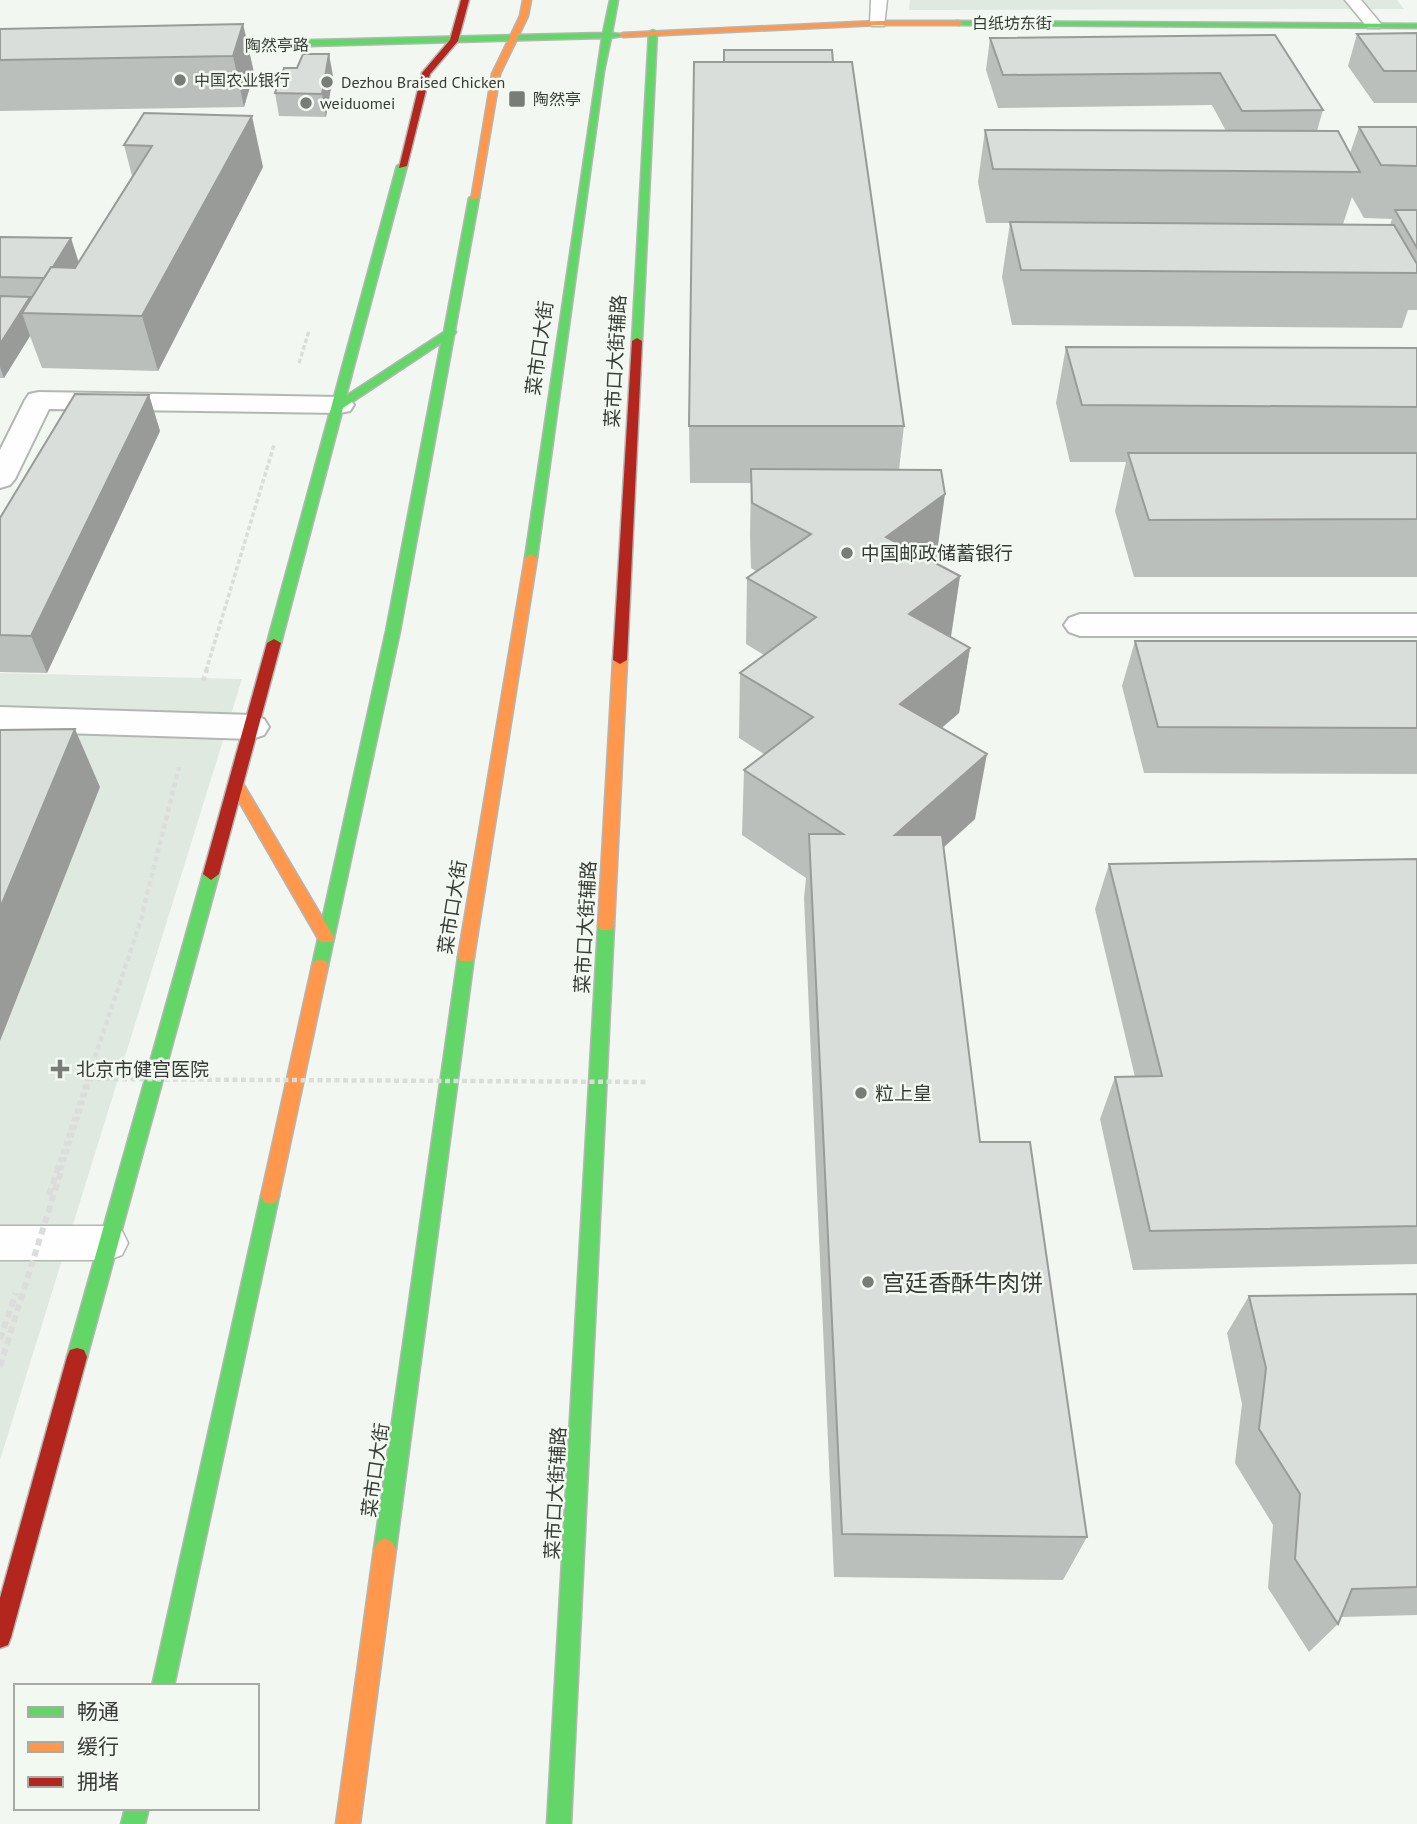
<svg xmlns="http://www.w3.org/2000/svg" width="1417" height="1824" font-family="'PT Sans','Noto Sans SC',sans-serif">
<style>
.built{fill:#e0e9df}
.lines{fill:none;stroke-linecap:round;stroke-linejoin:round}
.lane-casing{stroke:#b3b7b3;stroke-width:3}
.street-casing{stroke:#b3b7b3;stroke-width:4}
.fast-casing{stroke:#b3b7b3;stroke-width:3}
.slow-casing{stroke:#b3b7b3;stroke-width:3}
.jam-casing{stroke:#b3b7b3;stroke-width:3}
.path-far2{stroke:#dbdddb;stroke-width:3.5;stroke-dasharray:4.5 2.5;stroke-linecap:butt}
.path-far1{stroke:#dbdddb;stroke-width:4.5;stroke-dasharray:5 3.5;stroke-linecap:butt}
.path{stroke:#dbdddb;stroke-width:6;stroke-dasharray:7 4.5;stroke-linecap:butt}
.lane{fill:#fdfefd;fill-rule:evenodd}
.street{fill:#fdfefd;fill-rule:evenodd}
.fast{fill:#63d668;fill-rule:evenodd}
.slow{fill:#ff974d;fill-rule:evenodd}
.jam{fill:#b3261e;fill-rule:evenodd}
.path-bridge-far1{stroke:#dbdddb;stroke-width:4.5;stroke-dasharray:5 3.5;stroke-linecap:butt}
.path-bridge{stroke:#dbdddb;stroke-width:6;stroke-dasharray:7 4.5;stroke-linecap:butt}
.wall{fill:#bbbfbb;fill-rule:evenodd}
.shaded-wall{fill:#999b99}
.building{fill:#dadeda;stroke:#999b99;stroke-width:2}
.poi-dot{fill:#797d78;stroke:#f1f9f0;stroke-width:2.5}
.labels{text-anchor:middle;dominant-baseline:central;stroke-width:5;stroke-linejoin:round;paint-order:stroke}
.far-street-label{font-size:16px;fill:#383b37;stroke:#f1f9f0}
.far-poi-label{font-size:16px;fill:#383b37;stroke:#f1f9f0;text-anchor:start}
.street-label{font-size:19px;fill:#383b37;stroke:#f1f9f0}
.poi-label{font-size:19px;fill:#383b37;stroke:#f1f9f0;text-anchor:start}
.near-poi-label{font-size:23px;fill:#383b37;stroke:#f1f9f0;text-anchor:start}
</style>
<rect width="100%" height="100%" fill="#f2f7f2"/>
<g class="built">
<polygon points="910,0 1397,0 1404,9 909,10"/>
<polygon points="0,673 242,679 0,1460"/>
</g>
<g class="lines">
<defs>
<g id="lane">
<polygon points="871,0 887,0 884,26 872,26 870,23"/>
<polygon points="1345,0 1361,0 1382,25 1380,28 1368,28"/>
<polygon points="0,1226 109,1226 122,1231 128,1243 122,1255 109,1260 0,1260"/>
</g>
<g id="street">
<polygon points="39,392 340,397 350,399 354,405 350,411 340,413 49,409 15,479 10,485 0,488 0,450 25,400 29,394"/>
<polygon points="1080,614 1417,614 1417,636 1080,636 1069,632 1064,625 1069,618"/>
<polygon points="0,707 252,715 264,719 269,727 264,735 252,739 0,731"/>
</g>
<g id="fast">
<polygon points="610,0 618,0 612,33 627,35 611,38 604,71 537,558 531,562 525,558 602,38 195,49 191,46 195,43 603,33"/>
<polygon points="956,21 1417,24 1417,28 959,25"/>
<polygon points="653,30 657,32 642,341 637,344 632,341 649,32"/>
<polygon points="402,163 407,166 346,396 444,332 469,198 474,195 479,198 455,330 456,332 454,335 400,631 328,966 326,971 314,971 312,966 386,631 441,343 343,408 281,643 274,647 267,643 397,166"/>
<polygon points="211,868 219,874 87,1357 84,1364 77,1366 70,1364 67,1357 203,874"/>
<polygon points="606,920 612,922 614,926 571,1824 547,1824 598,926 600,922"/>
<polygon points="466,951 472,953 474,957 396,1549 392,1556 385,1560 378,1556 374,1549 458,957 460,953"/>
<polygon points="270,1188 276,1190 279,1196 174,1686 152,1686 261,1196 264,1190"/>
<polygon points="125,1808 149,1808 145,1824 121,1824"/>
</g>
<g id="slow">
<polygon points="523,0 531,0 528,16 500,74 479,198 471,200 492,74 520,16"/>
<polygon points="878,21 959,21 963,23 959,25 878,25 623,37 619,35 623,33"/>
<polygon points="531,554 537,558 474,957 472,961 460,961 458,957 525,558"/>
<polygon points="620,656 627,660 614,926 612,930 600,930 598,926 613,660"/>
<polygon points="236,779 241,780 332,934 334,938 332,942 320,942 229,784"/>
<polygon points="320,960 326,961 328,966 279,1196 276,1202 270,1204 264,1202 261,1196 312,966 314,961"/>
<polygon points="385,1538 392,1542 396,1549 360,1824 336,1824 374,1549 378,1542"/>
</g>
<g id="jam">
<polygon points="461,0 469,0 458,41 430,74 407,166 399,168 422,73 450,40"/>
<polygon points="637,338 642,341 627,660 620,664 613,660 632,341"/>
<polygon points="274,639 281,643 219,874 211,880 203,874 267,643"/>
<polygon points="77,1348 84,1350 87,1357 11,1637 8,1645 0,1648 0,1598 67,1357 70,1350"/>
</g>
</defs>
<use href="#lane" class="lane-casing"/>
<use href="#street" class="street-casing"/>
<use href="#fast" class="fast-casing"/>
<use href="#slow" class="slow-casing"/>
<use href="#jam" class="jam-casing"/>
<g class="path-far2">
<polyline points="299,363 309,331"/>
<polyline points="206,671 274,445"/>
</g>
<g class="path-far1">
<polyline points="203,681 207,669"/>
<polyline points="143,911 179,767"/>
<polyline points="57,1170 144,911"/>
</g>
<g class="path">
<polyline points="49,1195 58,1168"/>
<polyline points="0,1339 16,1293"/>
</g>
<use href="#lane" class="lane"/>
<use href="#street" class="street"/>
<use href="#fast" class="fast"/>
<use href="#slow" class="slow"/>
<use href="#jam" class="jam"/>
<polyline class="path-bridge-far1" points="61,1170 90,1079 649,1082"/>
<polyline class="path-bridge" points="0,1366 62,1168"/>
</g>
<g class="wall">
<polygon points="243,24 254,73 244,107 0,111 0,29"/>
<polygon points="1417,33 1417,103 1374,103 1348,66 1357,34"/>
<path d="M1275,35L1323,110L1317,131L1350,153L1359,127H1417V310H1408L1402,328L1012,325L1002,277L1010,223H986L978,182L985,130L1226,131L1212,105L998,108L986,70L990,38ZM1352,197L1364,218L1392,219L1390,225L1343,224Z"/>
<polygon points="833,62 904,426 899,470 936,560 933,562 960,576 951,637 970,648 959,713 942,728 975,819 943,848 980,1142 1087,1537 1063,1580 834,1577 804,898 806,878 742,835 744,770 764,754 739,738 740,673 764,655 746,644 747,578 757,572 751,568 750,534 751,483 690,483 689,426"/>
<polygon points="333,76 326,117 279,116 275,93"/>
<polygon points="144,113 263,167 158,371 42,368 30,336 4,378 0,378 0,237 79,262 132,176 124,145"/>
<polygon points="1066,347 1417,348 1417,577 1134,577 1115,511 1126,462 1070,462 1056,403"/>
<polygon points="149,395 160,431 47,673 0,672 0,518"/>
<polygon points="1135,641 1417,641 1417,774 1144,773 1122,686"/>
<polygon points="1417,859 1417,1264 1133,1270 1100,1119 1115,1077 1135,1077 1095,909 1109,864"/>
<polygon points="1417,1294 1417,1615 1341,1617 1338,1624 1309,1652 1268,1588 1273,1525 1235,1463 1242,1404 1227,1333 1249,1296"/>
</g>
<g class="shaded-wall">
<polygon points="243,24 254,73 244,107 233,56"/>
<polygon points="329,54 333,76 326,117 322,94"/>
<polygon points="252,116 263,167 158,371 142,316"/>
<polygon points="71,238 79,263 54,303 46,278"/>
<polygon points="30,297 36,313 22,313 30,336 4,378 0,367 0,344"/>
<polygon points="149,395 160,431 47,673 31,636"/>
<polygon points="945,494 936,560 879,602 886,537"/>
<polygon points="960,576 950,642 909,614"/>
<polygon points="970,648 959,713 892,769 900,704"/>
<polygon points="75,729 100,787 0,1041 0,908"/>
<polygon points="987,754 975,819 886,899 895,835"/>
</g>
<g class="building">
<polygon points="243,24 233,56 0,60 0,29"/>
<polygon points="1417,33 1417,71 1384,71 1357,34"/>
<polygon points="1275,35 1323,110 1242,111 1220,73 1003,75 990,38"/>
<polygon points="724,50 832,50 833,62 724,62"/>
<polygon points="303,54 329,54 322,94 275,93 284,68 297,68"/>
<polygon points="694,62 852,62 904,426 689,426"/>
<polygon points="144,113 252,116 142,316 22,313 51,267 75,268 152,146 124,145"/>
<polygon points="1359,127 1417,127 1417,166 1381,165"/>
<polygon points="985,130 1338,131 1360,172 993,169"/>
<polygon points="1395,210 1417,210 1417,248"/>
<polygon points="1010,222 1394,225 1417,264 1417,273 1021,270"/>
<polygon points="0,237 71,238 53,267 51,267 44,278 0,277"/>
<polygon points="0,296 30,297 0,344"/>
<polygon points="1066,347 1417,348 1417,407 1082,405"/>
<polygon points="75,394 149,395 31,636 0,635 0,518"/>
<polygon points="1128,453 1417,453 1417,519 1149,520"/>
<polygon points="751,469 941,470 945,494 886,537 960,576 909,614 970,648 900,704 987,754 895,835 942,835 980,1142 1030,1142 1087,1537 842,1534 809,834 843,834 744,770 813,717 740,673 816,617 747,578 811,534 752,503"/>
<polygon points="1135,641 1417,641 1417,728 1158,727"/>
<polygon points="75,729 0,908 0,730"/>
<polygon points="1417,859 1417,1226 1150,1231 1115,1077 1162,1076 1109,864"/>
<polygon points="1417,1294 1417,1587 1352,1589 1338,1624 1295,1559 1300,1494 1259,1429 1266,1368 1249,1296"/>
</g>
<g class="poi-dot">
<circle cx="180" cy="80" r="7"/>
<circle cx="327" cy="82" r="7"/>
<rect x="508" y="90" width="18" height="18" rx="3.5"/>
<circle cx="306" cy="103" r="7"/>
<circle cx="847" cy="553" r="7"/>
<path d="M56.5 1058.5h7v7h7v7h-7v7h-7v-7h-7v-7h7z"/>
<circle cx="861" cy="1093" r="7"/>
<circle cx="868" cy="1282" r="7"/>
</g>
<g class="labels">
<g class="far-street-label">
<text x="1012" y="23">白纸坊东街</text>
<text transform="translate(277 45) rotate(-1)">陶然亭路</text>
</g>
<g class="far-poi-label">
<text x="194" y="80">中国农业银行</text>
<text x="341" y="82">Dezhou Braised Chicken</text>
<text x="533" y="99">陶然亭</text>
<text x="320" y="103">weiduomei</text>
</g>
<g class="street-label">
<text transform="translate(539 348) rotate(-82)">菜市口大街</text>
<text transform="translate(615 361) rotate(-87)">菜市口大街辅路</text>
<text transform="translate(452 907) rotate(-81)">菜市口大街</text>
<text transform="translate(585 927) rotate(-87)">菜市口大街辅路</text>
<text transform="translate(375 1470) rotate(-82)">菜市口大街</text>
<text transform="translate(555 1493) rotate(-87)">菜市口大街辅路</text>
</g>
<g class="poi-label">
<text x="861" y="553">中国邮政储蓄银行</text>
<text x="76" y="1069">北京市健宫医院</text>
<text x="875" y="1093">粒上皇</text>
</g>
<g class="near-poi-label">
<text x="882" y="1282">宫廷香酥牛肉饼</text>
</g>
</g>
<rect x="14" y="1684" width="245" height="126" fill="#f1f9f0" stroke="#a7ada6" stroke-width="2"/>
<rect x="28" y="1707" width="35" height="10" fill="#63d668" stroke="#a7ada6" stroke-width="2"/>
<text x="77" y="1719" font-size="21" fill="#383b37">畅通</text>
<rect x="28" y="1742" width="35" height="10" fill="#ff974d" stroke="#a7ada6" stroke-width="2"/>
<text x="77" y="1754" font-size="21" fill="#383b37">缓行</text>
<rect x="28" y="1777" width="35" height="10" fill="#b3261e" stroke="#a7ada6" stroke-width="2"/>
<text x="77" y="1789" font-size="21" fill="#383b37">拥堵</text>
</svg>
